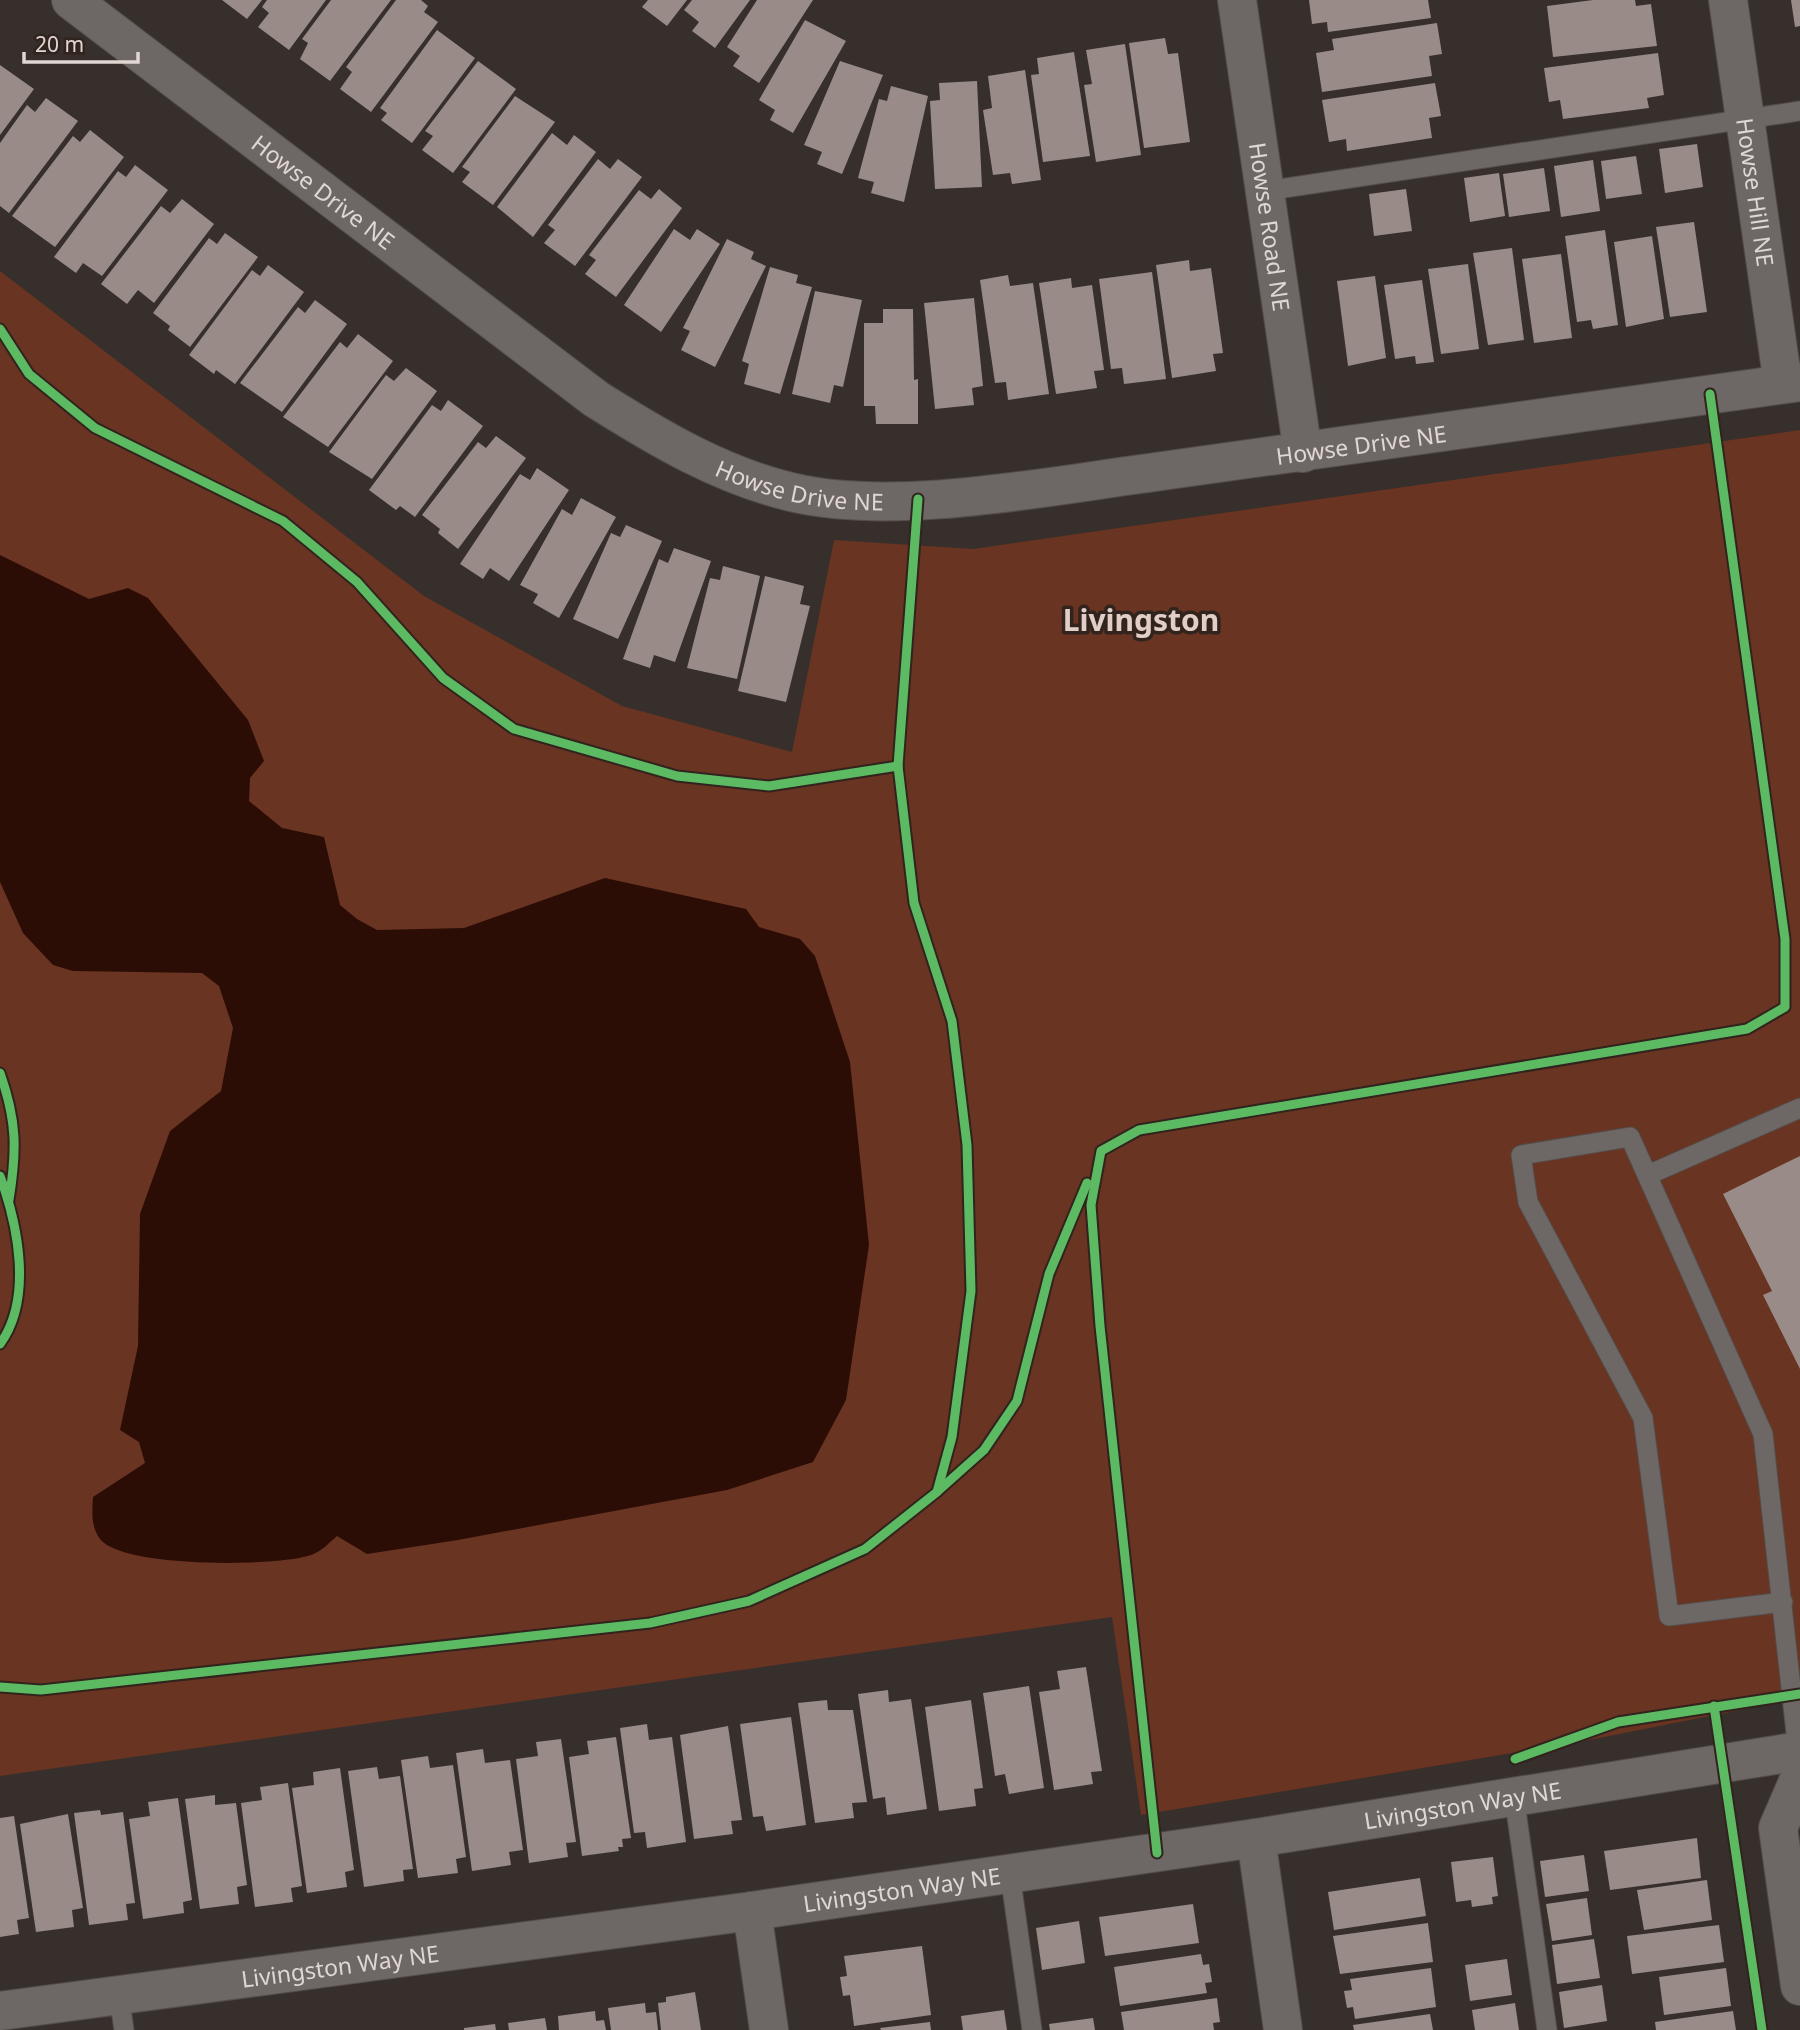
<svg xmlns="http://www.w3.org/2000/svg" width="1800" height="2030" font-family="'Noto Sans',sans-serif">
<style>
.green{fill:#693421}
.water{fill:#2c0d05}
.building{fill:#998c88}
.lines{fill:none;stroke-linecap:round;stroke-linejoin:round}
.lane-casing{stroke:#544d4b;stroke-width:21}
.street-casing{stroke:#544d4b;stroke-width:40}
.lane{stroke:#6d6765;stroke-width:19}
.street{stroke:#6d6765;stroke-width:38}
.cycleway-casing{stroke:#31231d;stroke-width:13}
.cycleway{stroke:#5cba63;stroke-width:9}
.labels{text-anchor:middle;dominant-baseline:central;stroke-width:7;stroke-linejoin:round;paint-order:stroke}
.street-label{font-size:23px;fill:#e0d6d2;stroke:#31231d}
.district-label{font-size:30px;font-weight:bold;fill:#e2cec7;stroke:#31231d}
</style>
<rect width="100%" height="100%" fill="#372f2c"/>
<polygon class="green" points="0,271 424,596 622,706 792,752 834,540 973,549 1800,430 1800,1698 1579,1742 1141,1815 1112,1617 0,1776"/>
<path class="water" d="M0,555L89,599L128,588L148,598L248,720L264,761L250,778L249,801L282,828L324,837L340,905L357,919L377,930L464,928L605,878L746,909L759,927L800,939L815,956L850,1062L869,1245L846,1400L813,1462L727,1490L458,1540L367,1554L337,1536C330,1542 321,1552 311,1555C277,1567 122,1568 100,1539C91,1527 92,1512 93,1497L145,1463L139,1442L120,1430L138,1346L140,1214L170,1131L221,1091L233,1028L219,986L202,973L73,971L53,965L23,933L0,882Z"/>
<g class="building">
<polygon points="222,0 262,0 247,19"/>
<polygon points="267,0 326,0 289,50 258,27 269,13 262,7"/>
<polygon points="331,0 391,0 330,81 300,59 308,43 302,39"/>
<polygon points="396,0 421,0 428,6 424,12 438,22 371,112 340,89 352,72 346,67"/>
<polygon points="648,0 687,0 667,26 642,7"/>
<polygon points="692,0 750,0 715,48 692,31 699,22 684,10"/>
<polygon points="757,0 813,0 759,83 733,66 740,56 727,47"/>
<polygon points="1309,0 1428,0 1431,18 1328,32 1327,22 1312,24"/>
<polygon points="1593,0 1635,0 1636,6 1651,4 1657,46 1553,57 1547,6"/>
<polygon points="1791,0 1800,0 1800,26 1795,27"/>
<polygon points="805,20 846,41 793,133 770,120 775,110 759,100"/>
<polygon points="1437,23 1442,54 1429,56 1432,76 1322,92 1316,53 1334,50 1332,39"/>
<polygon points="437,30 475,58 412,143 381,120 387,113 380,108"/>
<polygon points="1165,38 1168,54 1178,53 1190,142 1144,148 1129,43"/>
<polygon points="1125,44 1141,155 1096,162 1084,85 1092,84 1086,50"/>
<polygon points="1074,52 1090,156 1043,162 1031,75 1039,74 1037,58"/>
<polygon points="1658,53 1664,95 1647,98 1649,108 1563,119 1560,100 1549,102 1544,68"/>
<polygon points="478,61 516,89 453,173 422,150 433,136 425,131"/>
<polygon points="840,61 883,75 842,174 817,164 822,152 804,145"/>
<polygon points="0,65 34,89 0,135"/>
<polygon points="1025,70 1041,180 1012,184 1010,173 993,175 983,110 992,108 988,76"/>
<polygon points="977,81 982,187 935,189 930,101 940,100 939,83"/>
<polygon points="1435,83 1441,116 1429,118 1432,138 1347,151 1346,139 1329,142 1322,100"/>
<polygon points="891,86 928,96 904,202 871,193 874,182 858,178 879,99 887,101"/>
<polygon points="515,96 555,122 493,205 462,182 470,172 462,167"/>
<polygon points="46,98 78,121 9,213 0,206 0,143 27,105 35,112"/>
<polygon points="90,130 124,157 55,247 12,216 73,136 80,142"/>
<polygon points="552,133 567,145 574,135 596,152 533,237 497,207"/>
<polygon points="1697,144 1703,187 1665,193 1659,149"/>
<polygon points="1636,156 1642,194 1606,199 1601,161"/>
<polygon points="598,159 610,169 618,159 642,177 575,266 544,243 555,230 548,225"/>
<polygon points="1593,160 1600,211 1561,217 1554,166"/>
<polygon points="135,165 168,190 102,276 83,263 76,273 54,257 118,171 126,177"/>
<polygon points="1544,168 1550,211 1509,217 1503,174"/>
<polygon points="1499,173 1505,216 1470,222 1464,178"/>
<polygon points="659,189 682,208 616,297 585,274 596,260 589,255 639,190 651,199"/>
<polygon points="1406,189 1412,231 1374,236 1369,194"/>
<polygon points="182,199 214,224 154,303 138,290 127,304 101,284 161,206 170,213"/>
<polygon points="1694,222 1707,312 1670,317 1656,227"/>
<polygon points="674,229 690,240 697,229 720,244 661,332 624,305"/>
<polygon points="1605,230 1618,325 1593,329 1591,320 1577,322 1565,236"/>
<polygon points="225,233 258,257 190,347 168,330 170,326 153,313 209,238 217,244"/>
<polygon points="1652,236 1664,319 1626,327 1614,242"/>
<polygon points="727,239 754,252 751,259 766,266 715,367 681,350 690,331 683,328"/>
<polygon points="1512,248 1524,340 1488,345 1473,253"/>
<polygon points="1561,254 1572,338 1534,343 1522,259"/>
<polygon points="1189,260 1190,271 1211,268 1223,353 1213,354 1216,371 1172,378 1156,265"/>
<polygon points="1468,264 1479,349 1441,354 1428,269"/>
<polygon points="268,265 304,292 235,384 216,370 214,374 189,355 252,270 260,276"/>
<polygon points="770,267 798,275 796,283 812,287 780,394 744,384 749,364 742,361"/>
<polygon points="1152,272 1166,379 1124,384 1122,368 1111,369 1099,279"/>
<polygon points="1008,275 1010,286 1033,283 1049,394 1008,400 1006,382 995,383 980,280"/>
<polygon points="1375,276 1386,358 1348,366 1337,281"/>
<polygon points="1071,278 1072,288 1092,285 1104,370 1094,371 1097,388 1056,394 1039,283"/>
<polygon points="1422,280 1434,362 1416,364 1415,356 1395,359 1384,285"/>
<polygon points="815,291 862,300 843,387 834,385 830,403 792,394"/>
<polygon points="974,298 983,386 972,388 974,405 935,409 924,303"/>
<polygon points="315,300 347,324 282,412 240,383 298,307 305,313"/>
<polygon points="883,309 913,309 914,380 918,379 918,424 876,424 875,406 864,406 864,323 883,323"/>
<polygon points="358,334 393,361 328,447 283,417 340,342 347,348"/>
<polygon points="406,368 437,391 372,479 329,452 386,375 394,381"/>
<polygon points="448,400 483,426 415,517 400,506 396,510 369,490 432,405 441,411"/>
<polygon points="496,436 526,458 458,549 438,533 440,529 422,515 478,442 486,448"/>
<polygon points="537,468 569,490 509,581 490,568 483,579 460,564 520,474 530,480"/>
<polygon points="581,498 616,517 559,618 533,603 538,594 520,585 562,509 572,515"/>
<polygon points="626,525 662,541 618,639 573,619 611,533 620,537"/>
<polygon points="674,548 711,561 675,662 654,655 650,668 623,659 659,559 668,563"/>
<polygon points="723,566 760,576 737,679 687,668 710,578 720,580"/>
<polygon points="765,576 804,586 800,604 810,606 786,702 738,691"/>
<polygon points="1800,1156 1800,1369 1763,1295 1772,1291 1723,1194"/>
<polygon points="1086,1667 1102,1771 1091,1772 1093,1784 1054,1790 1039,1692 1060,1689 1057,1671"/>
<polygon points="1029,1686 1044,1788 1009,1794 1005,1774 995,1776 983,1693"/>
<polygon points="888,1690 889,1702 911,1699 927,1809 887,1815 885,1797 873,1799 858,1694"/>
<polygon points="827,1700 828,1710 853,1710 867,1802 852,1803 854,1818 815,1823 798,1703"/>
<polygon points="971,1700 983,1788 974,1789 976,1806 939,1811 925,1707"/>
<polygon points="791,1717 806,1825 766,1831 763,1816 753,1817 740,1724"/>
<polygon points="647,1724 649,1740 672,1737 686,1842 647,1848 645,1832 634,1833 620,1728"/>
<polygon points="728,1726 742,1820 731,1821 733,1834 694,1839 680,1735"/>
<polygon points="616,1737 631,1838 622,1839 623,1847 618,1847 619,1851 582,1856 569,1757 589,1754 587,1741"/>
<polygon points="561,1739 576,1842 566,1843 568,1857 529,1863 516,1759 538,1756 536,1742"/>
<polygon points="483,1749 485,1763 510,1760 523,1850 509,1852 511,1865 472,1871 456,1753"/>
<polygon points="428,1756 430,1768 453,1765 466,1857 456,1859 458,1873 418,1878 401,1760"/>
<polygon points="377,1767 379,1779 400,1776 413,1869 403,1870 404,1881 364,1887 348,1771"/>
<polygon points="340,1768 354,1870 345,1872 347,1887 307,1893 292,1788 314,1785 313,1772"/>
<polygon points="288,1783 302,1886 291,1888 293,1902 255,1907 241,1803 262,1800 260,1787"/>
<polygon points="215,1795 215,1805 236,1803 247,1885 237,1887 239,1904 200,1909 185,1799"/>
<polygon points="178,1798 192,1900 183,1902 184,1913 143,1919 129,1819 150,1816 148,1802"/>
<polygon points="100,1810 101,1815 123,1812 135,1903 126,1904 128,1920 89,1925 74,1813"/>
<polygon points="68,1814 83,1908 72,1910 74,1927 36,1932 20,1824"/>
<polygon points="14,1816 29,1918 17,1920 19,1934 0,1937 0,1818"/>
<polygon points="1697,1838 1701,1878 1610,1890 1604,1851"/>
<polygon points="1584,1855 1589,1891 1545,1897 1540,1861"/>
<polygon points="1493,1857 1498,1896 1492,1897 1493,1904 1472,1907 1471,1900 1456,1902 1451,1862"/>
<polygon points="1420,1878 1426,1916 1334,1930 1328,1892"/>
<polygon points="1707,1880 1712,1920 1644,1930 1637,1890"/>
<polygon points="1587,1898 1592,1935 1552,1941 1546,1904"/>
<polygon points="1193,1904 1199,1943 1105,1956 1099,1917"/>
<polygon points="1079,1921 1085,1963 1042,1970 1036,1928"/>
<polygon points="1428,1923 1433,1962 1340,1974 1333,1936"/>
<polygon points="1719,1925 1724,1962 1632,1974 1627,1936"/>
<polygon points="1594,1939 1600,1978 1557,1984 1552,1945"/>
<polygon points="922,1946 931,2015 854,2026 850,1995 843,1996 840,1977 847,1976 844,1956"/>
<polygon points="1201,1954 1203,1965 1209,1964 1212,1982 1205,1983 1207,1993 1120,2006 1114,1967"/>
<polygon points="1507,1959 1512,1995 1470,2001 1465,1965"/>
<polygon points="1431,1968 1436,2007 1355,2019 1353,2007 1347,2008 1344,1991 1352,1990 1350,1979"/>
<polygon points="1726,1968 1731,2006 1664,2015 1659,1977"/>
<polygon points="1602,1985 1607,2021 1564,2028 1559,1992"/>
<polygon points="695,1992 701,2030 661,2030 658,2003 666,2002 666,1997"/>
<polygon points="1217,1998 1220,2022 1213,2023 1214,2030 1124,2030 1121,2012"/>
<polygon points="645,2003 646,2013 656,2012 658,2030 611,2030 608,2008"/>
<polygon points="1515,2003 1519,2030 1475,2030 1472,2010"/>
<polygon points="1004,2010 1007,2030 963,2030 961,2016"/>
<polygon points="595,2011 596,2021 604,2020 606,2030 559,2030 558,2016"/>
<polygon points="1733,2011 1736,2030 1656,2030 1655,2022"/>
<polygon points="1430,2014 1433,2030 1354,2030 1353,2025"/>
<polygon points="545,2018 547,2030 509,2030 508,2023"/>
<polygon points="1093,2018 1095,2030 1050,2030 1049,2024"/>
<polygon points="930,2022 931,2030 881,2030 880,2028"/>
<polygon points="495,2024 496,2030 464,2030 464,2028"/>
</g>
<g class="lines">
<defs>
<g id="lane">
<polyline points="1265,191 1800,111"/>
<polyline points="1648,1175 1800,1108"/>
<polyline points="1783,1602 1669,1616 1643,1418 1528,1202 1521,1155 1630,1137 1763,1434 1798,1751"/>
<polyline points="1514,1796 1547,2030"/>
<polyline points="1010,1874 1032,2030"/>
<polyline points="119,1996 124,2030"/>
</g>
<g id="street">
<path id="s1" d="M71,0L596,399C658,438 720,475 791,492C895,517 1049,486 1155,472C1370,444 1585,414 1800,382"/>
<path id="s2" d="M1237,0L1303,453"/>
<path id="s3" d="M1728,0L1783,384"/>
<polyline points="1800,1777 1778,1828 1800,1986"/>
<polyline points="1256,1838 1283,2030"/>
<polyline points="752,1911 769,2030"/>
<path id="s4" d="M0,2011L752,1911L1256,1838L1800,1751"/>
</g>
</defs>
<use href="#lane" class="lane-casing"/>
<use href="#street" class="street-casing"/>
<use href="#lane" class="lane"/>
<use href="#street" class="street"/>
<defs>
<g id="cycleway">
<polyline points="0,329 29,374 95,428 283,521 357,582 443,678 514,729 677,776 769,786 898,766"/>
<path d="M0,1073C17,1121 17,1150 9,1200"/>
<path d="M0,1176C18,1225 33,1299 0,1344"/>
<polyline points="938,1491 984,1450 1017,1401 1049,1274 1087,1183"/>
<polyline points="0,1687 41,1690 650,1623 749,1601 865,1549 937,1492 952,1437 971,1291 967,1145 952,1021 914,903 898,766 918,499"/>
<polyline points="1714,1706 1762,2030"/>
<polyline points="1515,1759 1618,1722 1800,1694"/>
<polyline points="1157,1853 1100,1326 1091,1205 1101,1151 1139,1130 1747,1029 1785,1007 1785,939 1710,394"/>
</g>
</defs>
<use href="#cycleway" class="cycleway-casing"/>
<use href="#cycleway" class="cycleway"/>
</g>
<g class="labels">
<g class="street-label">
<text stroke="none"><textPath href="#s1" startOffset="317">Howse Drive NE</textPath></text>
<text stroke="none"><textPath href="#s3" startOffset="194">Howse Hill NE</textPath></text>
<text stroke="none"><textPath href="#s2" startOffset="229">Howse Road NE</textPath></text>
<text stroke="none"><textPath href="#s1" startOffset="1451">Howse Drive NE</textPath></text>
<text stroke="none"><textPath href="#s1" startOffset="884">Howse Drive NE</textPath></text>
<text stroke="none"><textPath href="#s4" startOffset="1477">Livingston Way NE</textPath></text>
<text stroke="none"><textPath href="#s4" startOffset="910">Livingston Way NE</textPath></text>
<text stroke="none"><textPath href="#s4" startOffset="343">Livingston Way NE</textPath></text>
</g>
<g class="district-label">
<text x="1141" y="619">Livingston</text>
</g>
</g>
<path d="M24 52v10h114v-10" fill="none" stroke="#e0d6d2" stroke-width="3.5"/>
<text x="35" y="52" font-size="21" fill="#e0d6d2" stroke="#31231d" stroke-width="5" paint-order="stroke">20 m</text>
</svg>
